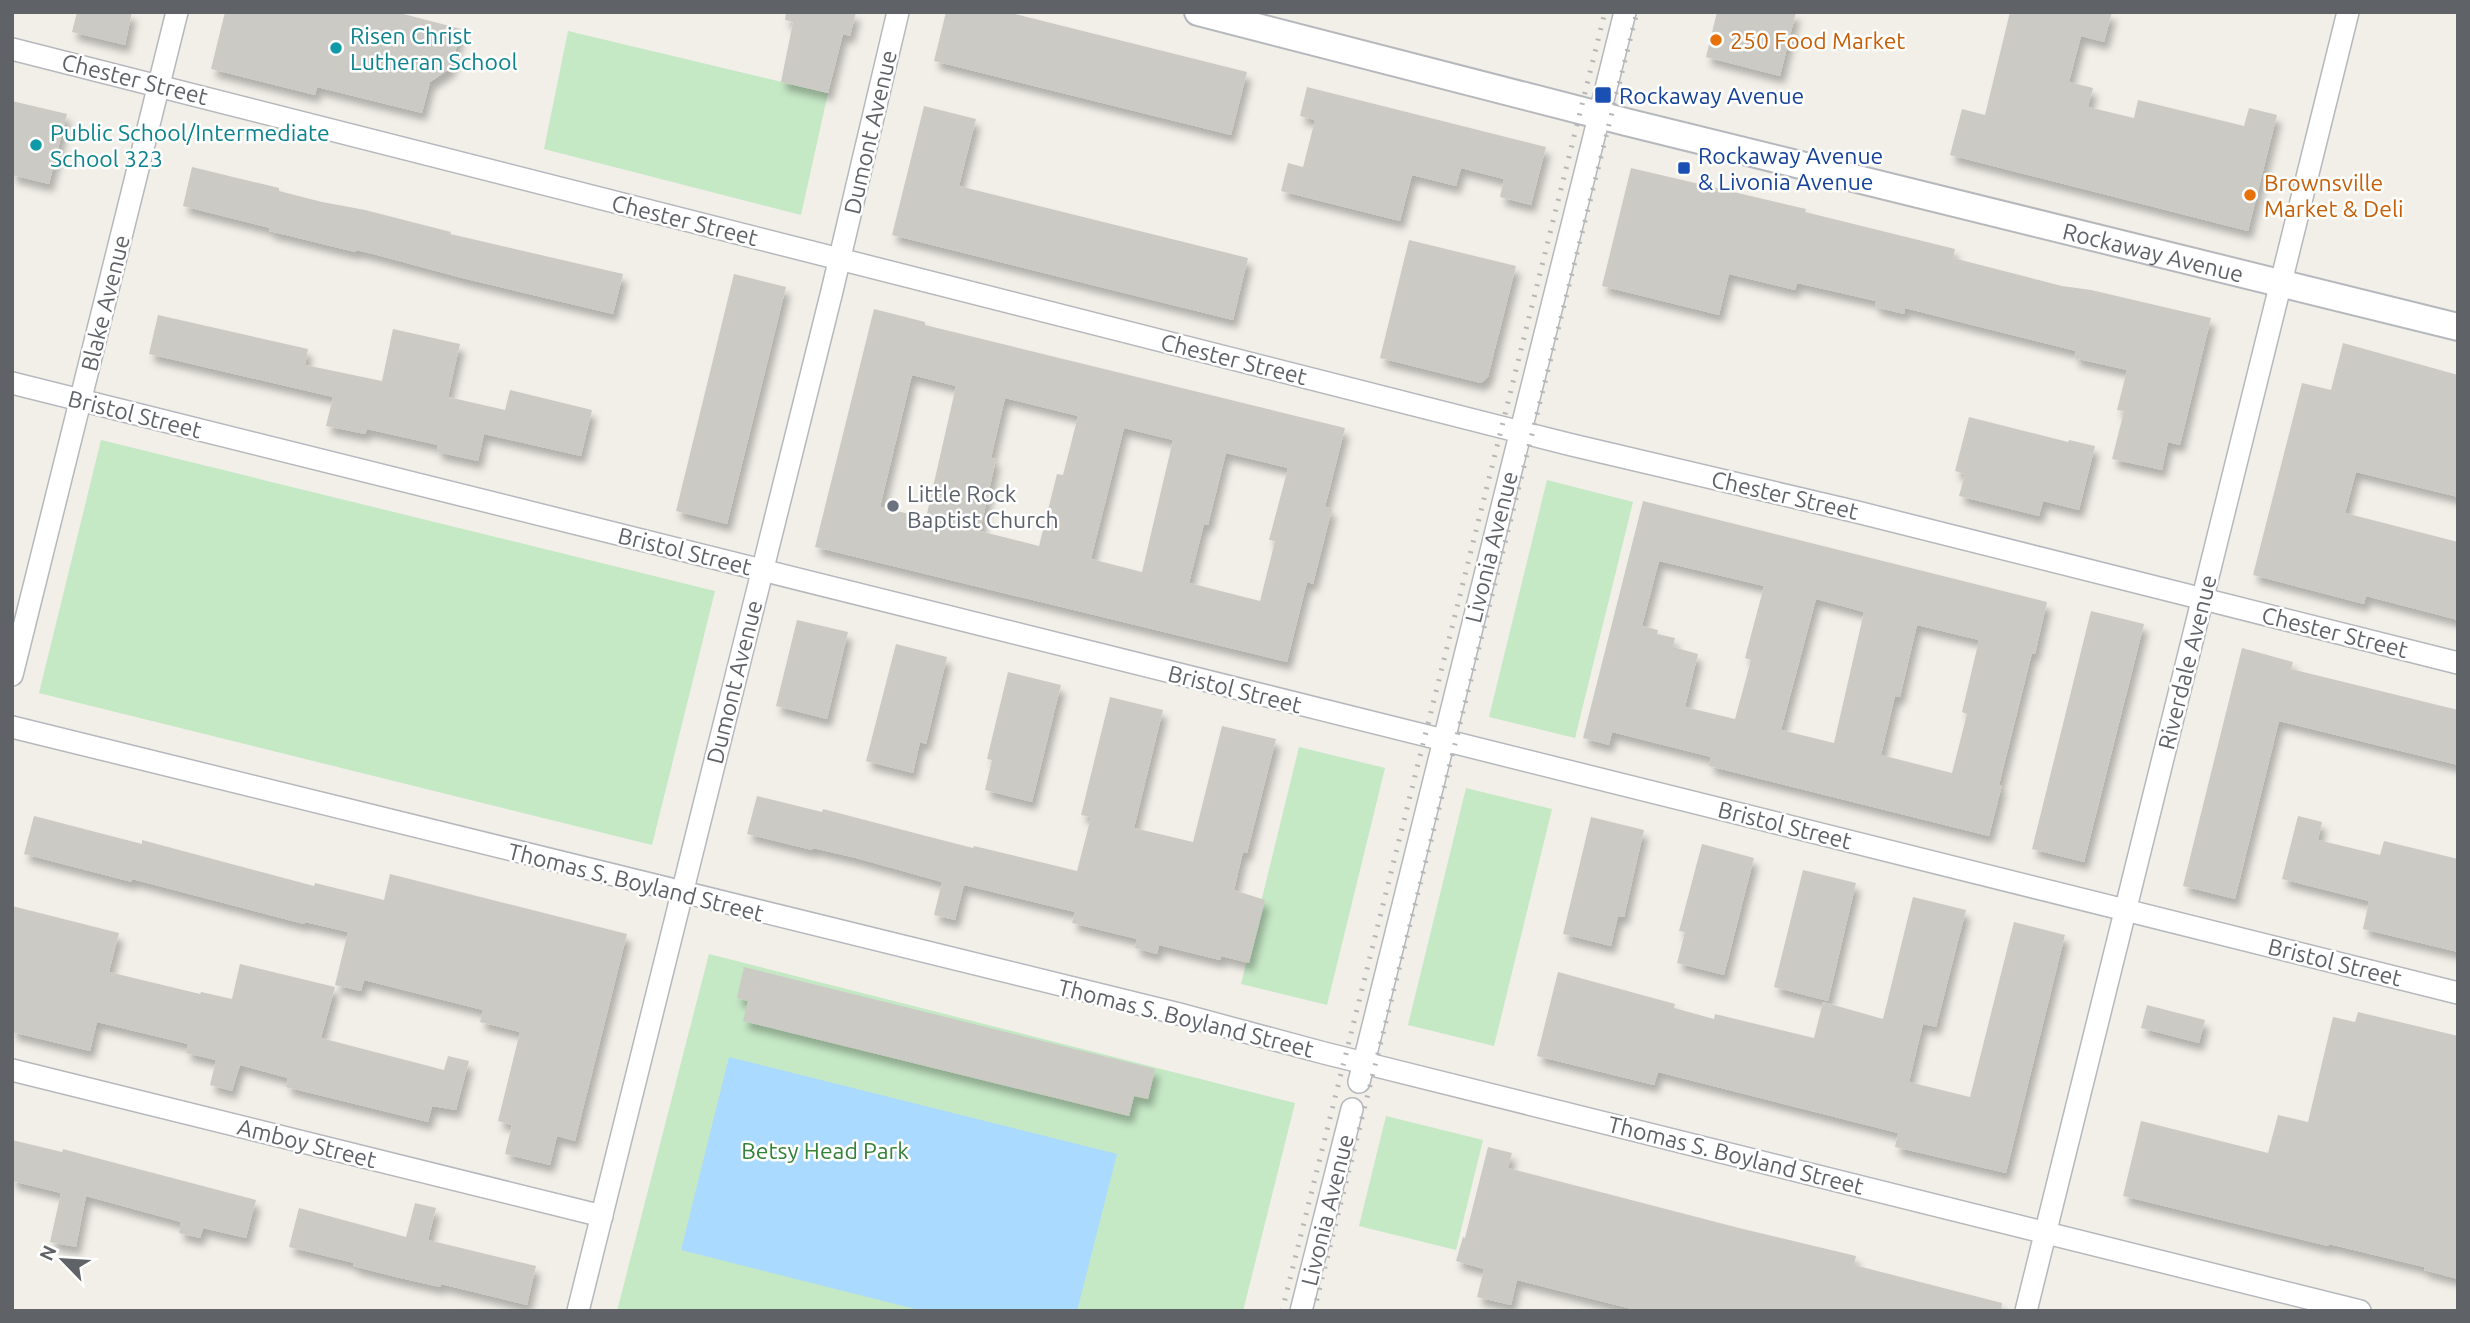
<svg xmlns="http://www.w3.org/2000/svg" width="2470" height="1323" font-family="Ubuntu,sans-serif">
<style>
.green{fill:#c5e8c5}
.water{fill:#aadaff}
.building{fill:#cccac5;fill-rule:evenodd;filter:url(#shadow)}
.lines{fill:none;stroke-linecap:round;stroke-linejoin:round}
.minor-casing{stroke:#b5b8bc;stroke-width:24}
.tertiary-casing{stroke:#b5b8bc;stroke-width:30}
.minor{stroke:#fff;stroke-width:21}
.tertiary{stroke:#fff;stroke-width:26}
.rail{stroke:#b6b7b8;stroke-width:5;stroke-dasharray:2 9;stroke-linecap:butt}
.food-dot{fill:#e8710a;stroke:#fff;stroke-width:2.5}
.culture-dot{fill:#0f9aa8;stroke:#fff;stroke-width:2.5}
.transit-dot{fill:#1a4fb4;stroke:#fff;stroke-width:2.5}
.worship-dot{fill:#6b7280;stroke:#fff;stroke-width:2.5}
.labels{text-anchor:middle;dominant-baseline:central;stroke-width:5;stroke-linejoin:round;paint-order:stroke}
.culture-label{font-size:23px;fill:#0d838f;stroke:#fff;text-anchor:start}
.food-label{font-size:23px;fill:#c56008;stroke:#fff;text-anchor:start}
.street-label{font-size:23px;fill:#5f6368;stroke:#fff}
.transit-label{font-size:23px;fill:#164399;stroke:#fff;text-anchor:start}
.worship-label{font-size:23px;fill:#5b616d;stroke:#fff;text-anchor:start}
.park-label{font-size:23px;fill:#348238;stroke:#fff}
</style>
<defs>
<filter id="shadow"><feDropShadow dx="4.5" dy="8" stdDeviation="3.5" flood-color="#0004"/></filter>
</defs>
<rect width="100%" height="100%" fill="#f1efe8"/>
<g class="green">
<polygon points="568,31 828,93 801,215 544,149"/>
<polygon points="101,440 715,591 652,845 39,693"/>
<polygon points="1547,480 1633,502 1575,738 1489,717"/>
<polygon points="1299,747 1385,768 1327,1005 1241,984"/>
<polygon points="1466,788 1552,809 1494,1046 1408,1025"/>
<polygon points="709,954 1295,1103 1243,1311 617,1311"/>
<polygon points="1386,1116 1483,1140 1456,1250 1359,1226"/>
</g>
<polygon class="water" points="729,1057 1117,1154 1077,1311 923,1311 681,1250"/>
<g class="building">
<polygon points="77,12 132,12 125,45 72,32"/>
<polygon points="225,12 396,12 461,29 451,68 430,82 422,113 317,87 315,95 211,69"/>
<polygon points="786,12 856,12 850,36 843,34 828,93 781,82 793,22 785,20"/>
<polygon points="946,12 1007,12 1247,72 1231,135 934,61"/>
<polygon points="1717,12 1796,12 1780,76 1706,57"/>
<polygon points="2010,12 2112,12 2104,42 2081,36 2069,82 2093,88 2088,107 2134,118 2138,100 2244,126 2249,108 2277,115 2248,231 1950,155 1962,109 1985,115"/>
<polygon points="1307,87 1546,147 1531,205 1500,197 1504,179 1461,168 1456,186 1412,175 1400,221 1281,191 1288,163 1303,167 1315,120 1300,116"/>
<polygon points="12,101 67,114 49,184 12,175"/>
<polygon points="924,106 976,119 959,186 1248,258 1233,320 892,235"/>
<polygon points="192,167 279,188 279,191 322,202 365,210 451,232 450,234 472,239 623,274 613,314 462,278 377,255 356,250 355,252 290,236 269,231 270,228 183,206"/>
<polygon points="1631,168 1806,209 1805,212 1955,249 1953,258 2062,286 2091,290 2211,318 2180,445 2168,442 2162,470 2112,459 2124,411 2117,410 2127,370 2074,358 2076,351 1905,308 1904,314 1875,307 1876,301 1797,283 1795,290 1729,274 1719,315 1602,286"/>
<polygon points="1409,240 1516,266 1488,377 1481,383 1380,358"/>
<polygon points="734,274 786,287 727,524 676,511"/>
<path d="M874,309L925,322V325L1345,428L1325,507L1332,509L1313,584L1307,582L1287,662L815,547ZM912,375L956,386L926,518L880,507ZM1005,398L1078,416L1063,475L1057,474L1039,546L980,531L996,459L991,458ZM1124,428L1173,440L1142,572L1091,559ZM1226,453L1288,468L1269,540L1275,541L1260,601L1189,583L1204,524L1208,525Z"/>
<polygon points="158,315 308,349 305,365 382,381 393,329 460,344 448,397 505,410 510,390 592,410 581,456 484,434 478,461 437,452 438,445 367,429 365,434 326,426 333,397 149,354"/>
<polygon points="2343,343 2458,375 2458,497 2356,472 2345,513 2458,542 2458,620 2366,596 2364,604 2253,575 2302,383 2331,390"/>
<polygon points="1969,417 2068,442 2069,440 2095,446 2079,510 2043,501 2039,516 1959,496 1965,474 1955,471"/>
<path d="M1643,501L2047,602L2035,654L2032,653L1999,785H2002L1989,836L1709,766L1711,757L1612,732L1609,745L1583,738ZM1659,561L1764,586L1745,658L1751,660L1735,719L1685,707L1698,654L1673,647L1675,638L1657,634L1658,630L1642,626ZM1816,599L1864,612L1834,743L1781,730ZM1917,625L1979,640L1962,712L1967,714L1952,773L1881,755L1895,696L1900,697Z"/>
<polygon points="2091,611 2144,624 2084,862 2032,849"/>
<polygon points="797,620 848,632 827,719 776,706"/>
<polygon points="896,644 947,657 926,744 920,742 913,773 866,761"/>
<polygon points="2242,648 2293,662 2291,669 2458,710 2458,765 2279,721 2235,899 2183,886"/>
<polygon points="1008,672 1061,685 1032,802 985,790 992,760 987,759"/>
<polygon points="1110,697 1163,710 1134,828 1193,842 1222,726 1276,739 1247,853 1243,852 1234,890 1265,900 1249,963 1221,956 1220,960 1159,945 1157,954 1135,948 1137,939 1072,923 1075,912 964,885 955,920 934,915 942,882 856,858 813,848 812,850 747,834 757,796 822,812 823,809 930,837 973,848 974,846 1077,871 1091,817 1081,815"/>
<polygon points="34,816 142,844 142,840 314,886 315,883 384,900 390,874 627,934 575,1141 557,1136 550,1165 505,1154 512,1125 498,1121 520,1032 480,1022 483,1010 364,980 361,991 335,985 348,932 305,922 304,924 132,879 132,882 24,854"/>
<polygon points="2298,816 2322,822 2318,840 2380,855 2384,841 2458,859 2458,952 2363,929 2369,901 2282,879"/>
<polygon points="1591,817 1644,830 1624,917 1618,916 1611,946 1563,934"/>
<polygon points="1702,844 1754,858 1724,975 1677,963 1685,932 1679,931"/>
<polygon points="1803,870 1856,883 1828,1001 1774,987"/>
<polygon points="1913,897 1966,910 1936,1027 1923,1024 1909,1082 1970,1097 2014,922 2065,935 2006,1173 1895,1147 1898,1133 1658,1072 1654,1085 1537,1056 1558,972 1675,1004 1674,1008 1714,1019 1715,1014 1814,1038 1823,1002 1883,1019"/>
<polygon points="12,906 119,933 109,972 200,994 201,992 232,999 240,964 335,987 321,1038 444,1070 448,1056 469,1061 456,1110 432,1106 428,1122 286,1087 288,1078 240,1065 232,1091 210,1085 216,1060 186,1053 188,1044 97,1022 90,1051 12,1032"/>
<polygon points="744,967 1155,1069 1148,1099 1134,1096 1129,1116 743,1021 748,1001 737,998"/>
<polygon points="2147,1005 2205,1020 2199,1043 2141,1028"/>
<polygon points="2358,1012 2458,1036 2458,1279 2424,1270 2424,1267 2329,1244 2328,1246 2123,1196 2141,1121 2268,1153 2278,1115 2308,1122 2333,1017 2355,1022"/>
<polygon points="12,1140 62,1152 63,1149 85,1155 256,1200 246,1238 203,1228 200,1238 179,1233 181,1222 86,1196 76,1247 50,1242 61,1193 12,1181"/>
<polygon points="1488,1147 1512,1153 1508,1168 1739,1228 1856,1256 1854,1265 2002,1303 2001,1311 1640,1311 1517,1280 1511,1305 1477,1297 1484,1269 1456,1261 1463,1237 1465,1238"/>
<polygon points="415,1203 436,1208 428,1240 536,1266 527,1305 441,1284 440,1287 396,1277 353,1266 354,1263 289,1247 299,1208 406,1237"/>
</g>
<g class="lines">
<defs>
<g id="minor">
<polyline points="12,49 1572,445 1857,512 2458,663"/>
<polyline points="12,383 2458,993"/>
<polyline points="12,675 177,12"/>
<polyline points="12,727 1179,1014 1324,1053 2360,1311"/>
<polyline points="12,1070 602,1216"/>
<polyline points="1359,1082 1625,12"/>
<polyline points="578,1311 832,291 898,12"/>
<polyline points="1301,1311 1352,1109"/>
<polyline points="2026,1311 2348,12"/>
</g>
<g id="tertiary">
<path id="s1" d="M1198,12L1626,122L2458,327"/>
</g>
</defs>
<use href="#minor" class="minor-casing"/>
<use href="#tertiary" class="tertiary-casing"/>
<use href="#minor" class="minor"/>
<use href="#tertiary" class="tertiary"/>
<g class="rail">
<polyline points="1282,1311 1605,12"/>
<polyline points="1314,1311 1637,12"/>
</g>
</g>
<g class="food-dot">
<circle cx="1716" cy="40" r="7"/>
<circle cx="2250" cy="195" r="7"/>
</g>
<g class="culture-dot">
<circle cx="336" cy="48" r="7"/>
<circle cx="36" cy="145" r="7"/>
</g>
<g class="transit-dot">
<rect x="1594" y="86" width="18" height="18" rx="3.5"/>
<rect x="1677" y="161" width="14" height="14" rx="3.5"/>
</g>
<circle class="worship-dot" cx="893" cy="506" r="7"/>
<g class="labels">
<g class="culture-label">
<text x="350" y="35">Risen Christ<tspan x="350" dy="26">Lutheran School</tspan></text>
<text x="50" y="132">Public School/Intermediate<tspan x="50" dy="26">School 323</tspan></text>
</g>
<g class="food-label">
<text x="1730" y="40">250 Food Market</text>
<text x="2264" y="182">Brownsville<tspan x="2264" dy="26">Market &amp; Deli</tspan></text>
</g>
<g class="street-label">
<text transform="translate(135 79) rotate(14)">Chester Street</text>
<text transform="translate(870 132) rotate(-77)">Dumont Avenue</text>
<text transform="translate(685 220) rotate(14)">Chester Street</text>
<text stroke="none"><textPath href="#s1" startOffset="985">Rockaway Avenue</textPath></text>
<text transform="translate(105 303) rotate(-76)">Blake Avenue</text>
<text transform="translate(1234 359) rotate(14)">Chester Street</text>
<text transform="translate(135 414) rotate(14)">Bristol Street</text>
<text transform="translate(1785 495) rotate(13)">Chester Street</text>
<text transform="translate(1491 547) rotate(-76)">Livonia Avenue</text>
<text transform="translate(685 551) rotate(14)">Bristol Street</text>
<text transform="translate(2335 632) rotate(14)">Chester Street</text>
<text transform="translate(2187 662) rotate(-76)">Riverdale Avenue</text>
<text transform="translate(734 682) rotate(-76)">Dumont Avenue</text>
<text transform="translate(1235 689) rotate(14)">Bristol Street</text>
<text transform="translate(1785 825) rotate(14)">Bristol Street</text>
<text transform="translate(636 882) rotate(14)">Thomas S. Boyland Street</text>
<text transform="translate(2335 962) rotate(14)">Bristol Street</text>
<text transform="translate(1186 1018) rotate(14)">Thomas S. Boyland Street</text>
<text transform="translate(307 1143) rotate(14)">Amboy Street</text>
<text transform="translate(1736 1155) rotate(14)">Thomas S. Boyland Street</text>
<text transform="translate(1327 1210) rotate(-76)">Livonia Avenue</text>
</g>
<g class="transit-label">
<text x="1619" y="95">Rockaway Avenue</text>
<text x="1698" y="155">Rockaway Avenue<tspan x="1698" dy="26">&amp; Livonia Avenue</tspan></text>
</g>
<g class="worship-label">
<text x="907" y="493">Little Rock<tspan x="907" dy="26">Baptist Church</tspan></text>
</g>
<g class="park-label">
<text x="825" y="1150">Betsy Head Park</text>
</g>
</g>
<rect width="2470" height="1323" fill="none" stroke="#5f6368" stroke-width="28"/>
<g transform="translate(63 1260) rotate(295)" stroke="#ffffff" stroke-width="5" paint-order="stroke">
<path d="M0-5L12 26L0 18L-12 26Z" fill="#5f6368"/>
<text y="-10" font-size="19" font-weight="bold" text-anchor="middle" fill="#5f6368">N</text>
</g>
</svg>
